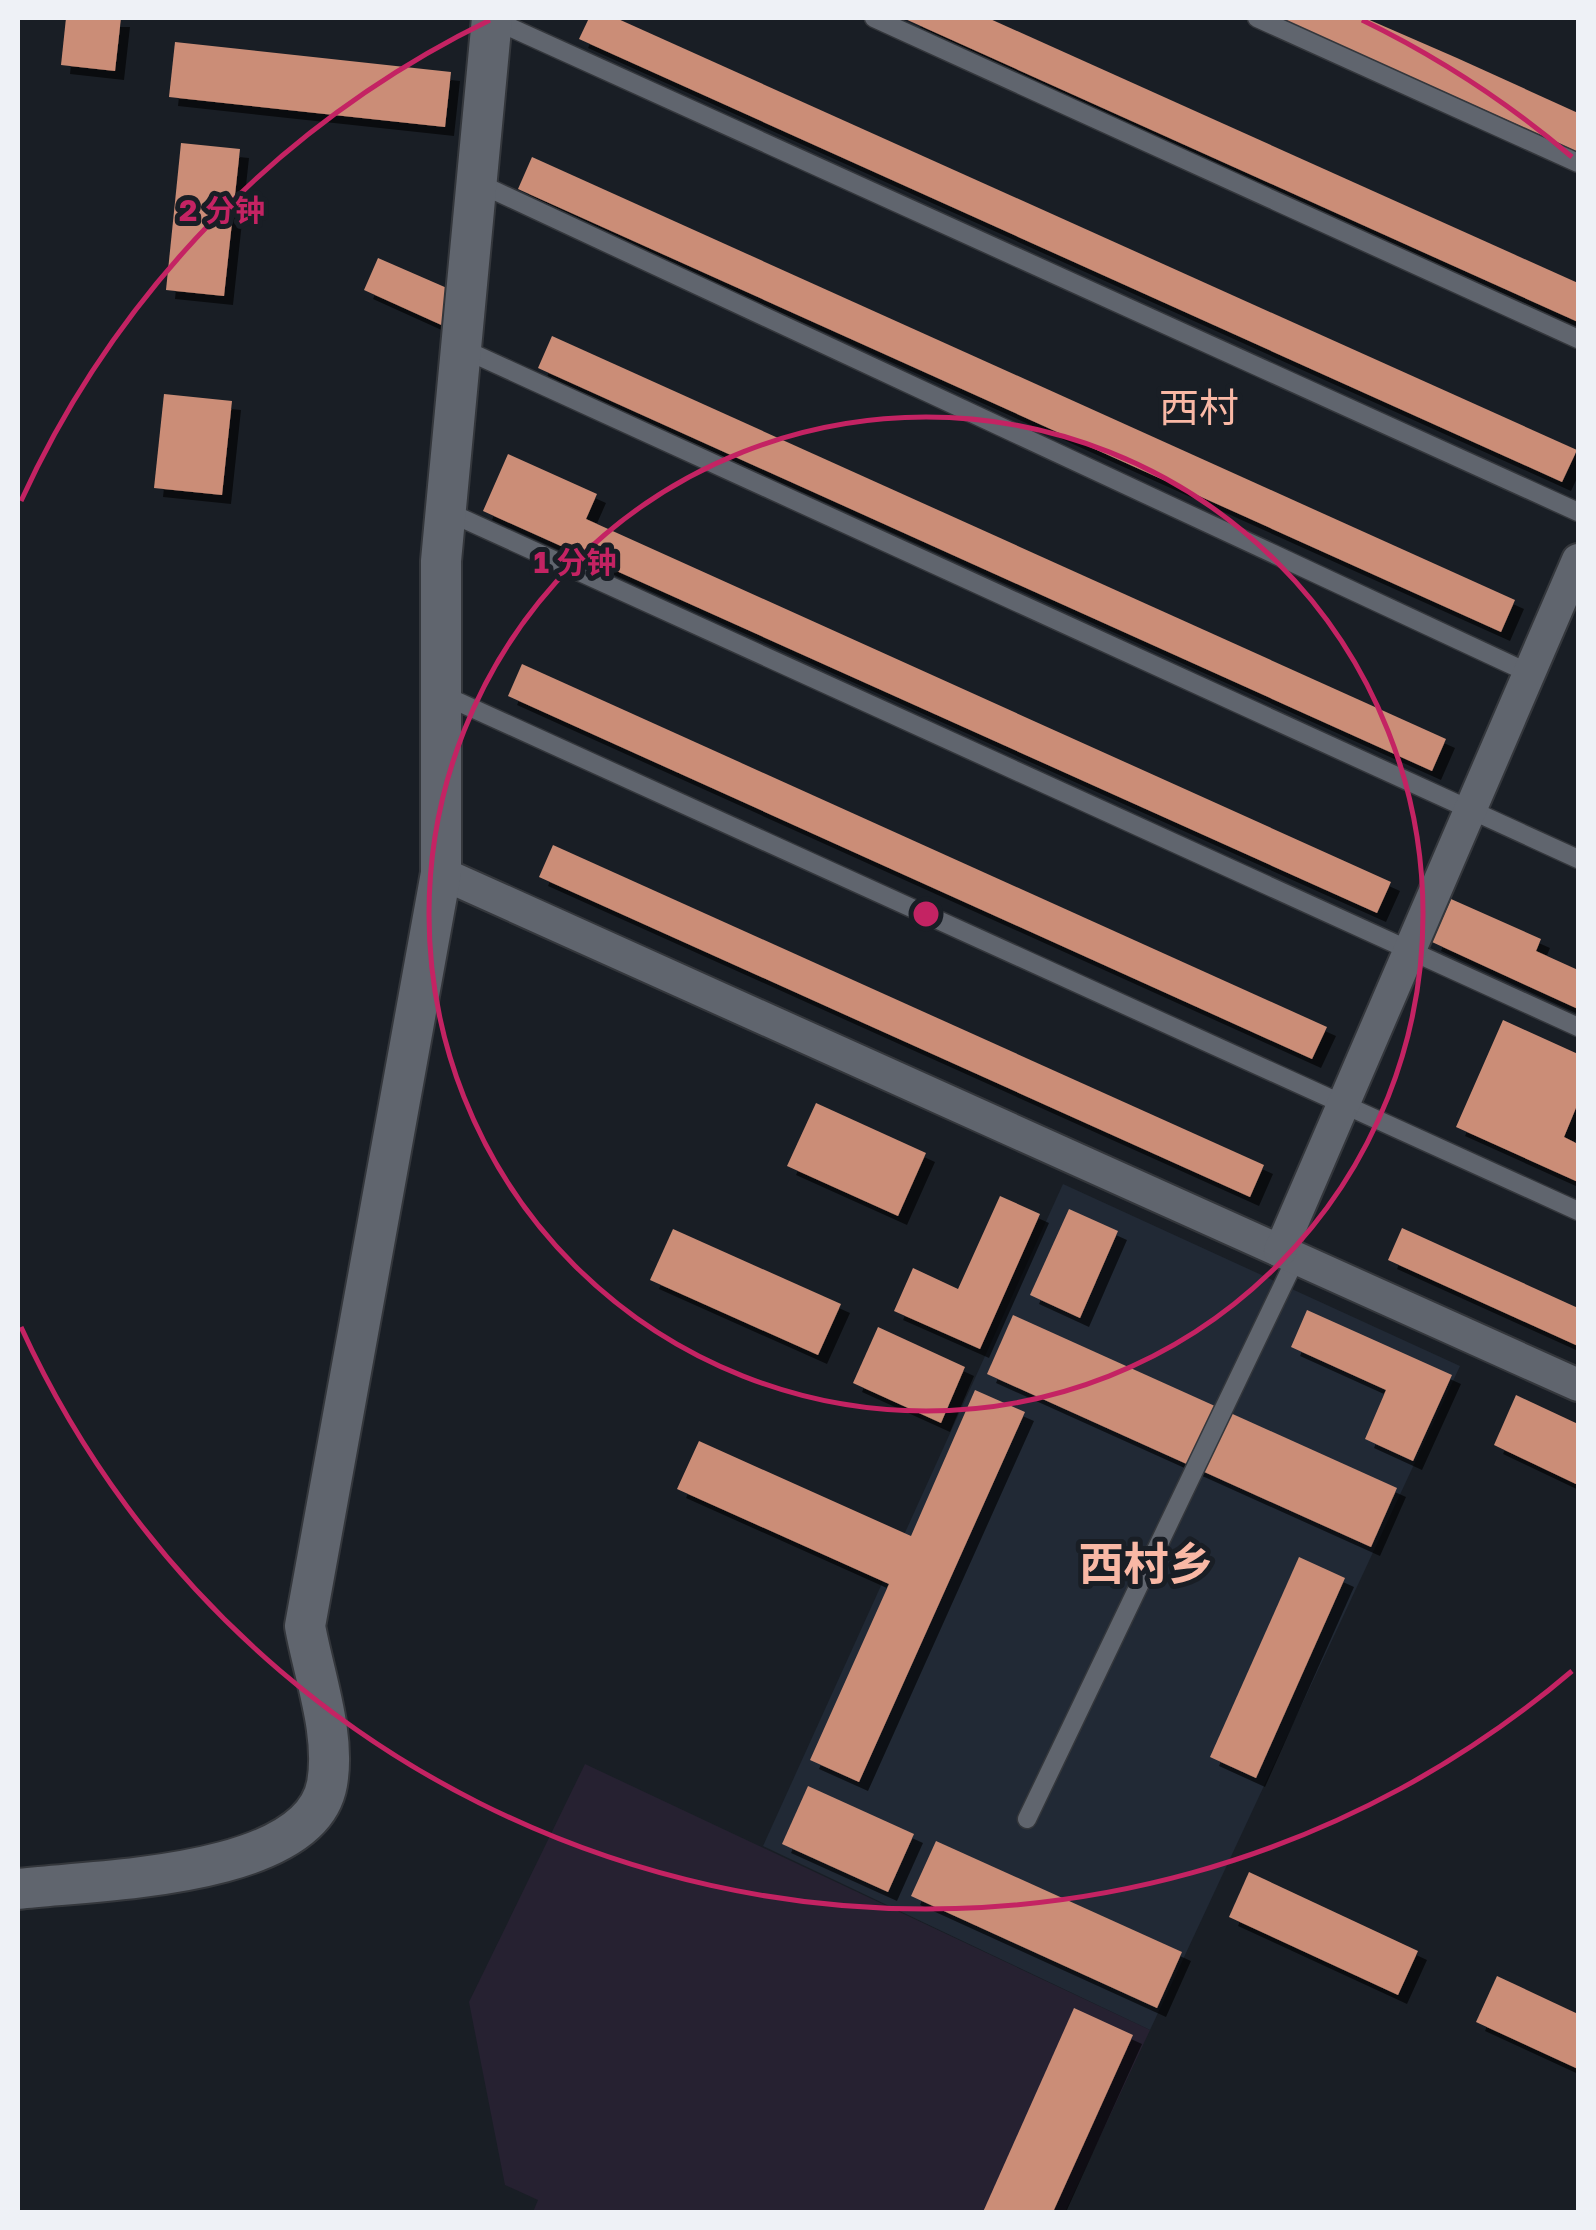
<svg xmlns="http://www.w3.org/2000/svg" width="1596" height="2230" font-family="'Golos Text','Noto Sans SC',sans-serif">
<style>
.built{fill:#212935}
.education{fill:#262131}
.building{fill:#cb8d77;filter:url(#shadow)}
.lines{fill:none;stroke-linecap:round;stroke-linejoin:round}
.service-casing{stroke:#34373c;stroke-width:21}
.minor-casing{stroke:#34373c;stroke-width:36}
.tertiary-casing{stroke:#34373c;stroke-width:44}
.service{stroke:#60656e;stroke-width:18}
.minor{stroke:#60656e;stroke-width:32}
.tertiary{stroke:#60656e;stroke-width:40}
.ring{fill:none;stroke:#c42363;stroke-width:5}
.labels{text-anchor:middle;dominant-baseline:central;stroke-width:10;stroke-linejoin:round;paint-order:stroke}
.quarter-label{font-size:40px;fill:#f9b8a5;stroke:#191e25}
.district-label{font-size:45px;font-weight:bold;fill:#f9b8a5;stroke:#191e25}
.centre{fill:#c42363;stroke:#191e25;stroke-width:5}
.ring-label{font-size:30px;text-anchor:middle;font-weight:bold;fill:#c42363;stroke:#191e25;stroke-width:10;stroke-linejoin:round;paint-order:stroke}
</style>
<defs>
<filter id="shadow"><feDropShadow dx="9" dy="9" stdDeviation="0" flood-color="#0009"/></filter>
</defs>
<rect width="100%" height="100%" fill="#191e25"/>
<polygon class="built" points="1063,1184 1460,1366 1150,2030 763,1846"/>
<polygon class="education" points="585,1764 1150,2030 1065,2212 533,2212 538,2200 505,2185 469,2002"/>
<g class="building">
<polygon points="66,18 121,18 115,71 61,65"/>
<polygon points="589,18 616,18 1577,450 1562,482 579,39"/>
<polygon points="903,18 988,18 1204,115 1578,283 1578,322"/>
<polygon points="1280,18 1365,18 1457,58 1578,113 1578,152"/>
<polygon points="175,42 451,72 445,127 169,97"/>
<polygon points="181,143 240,149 224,296 166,290"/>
<polygon points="532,157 1515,600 1501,632 518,189"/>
<polygon points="378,258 463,295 448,328 364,290"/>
<polygon points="552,336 1446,739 1432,771 538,368"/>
<polygon points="164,394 232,401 222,495 154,488"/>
<polygon points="508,454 597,494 586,519 1391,882 1377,913 483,511"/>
<polygon points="522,664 1327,1027 1312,1059 508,696"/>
<polygon points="553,845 1264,1165 1250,1197 539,877"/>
<polygon points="1451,899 1541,939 1536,951 1578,970 1578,1009 1432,942"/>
<polygon points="1503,1020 1578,1054 1578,1103 1564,1137 1578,1144 1578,1182 1456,1127"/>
<polygon points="816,1103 926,1153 898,1216 787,1166"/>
<polygon points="1000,1196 1040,1214 980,1349 894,1311 913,1268 958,1289"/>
<polygon points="1069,1209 1118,1231 1080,1318 1030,1295"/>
<polygon points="1402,1228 1578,1308 1578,1346 1388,1260"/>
<polygon points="673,1229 841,1304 818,1355 650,1280"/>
<polygon points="1307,1310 1452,1375 1413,1461 1365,1439 1386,1390 1291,1347"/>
<polygon points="1013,1315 1397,1488 1371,1547 987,1374"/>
<polygon points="878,1327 965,1367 941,1423 853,1383"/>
<polygon points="975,1390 1025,1412 859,1782 810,1760 889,1584 677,1489 699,1441 911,1536"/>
<polygon points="1516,1395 1578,1424 1578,1485 1494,1445"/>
<polygon points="1299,1557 1345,1578 1256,1778 1210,1757"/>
<polygon points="808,1786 914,1834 888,1892 782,1844"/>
<polygon points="936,1841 1182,1952 1157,2008 911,1896"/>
<polygon points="1249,1872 1418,1951 1398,1995 1229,1917"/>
<polygon points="1497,1976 1578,2014 1578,2069 1476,2022"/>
<polygon points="1074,2008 1133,2035 1053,2212 983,2212"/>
</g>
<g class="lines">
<defs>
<g id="service">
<polyline points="874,18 1578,339"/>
<polyline points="1257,18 1578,163"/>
<polyline points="492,19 1578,512"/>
<polyline points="476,182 1529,673"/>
<polyline points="461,348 1578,859"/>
<polyline points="446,511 1578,1027"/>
<polyline points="441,694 1578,1211"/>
<polyline points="1027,1819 1296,1258"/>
</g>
<g id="minor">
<polyline points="441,873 1578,1385"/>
<polyline points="1280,1251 1578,560"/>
</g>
<path id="tertiary" d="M18,1889C92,1880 310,1879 327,1784C336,1734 314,1676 305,1626L441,873V561L492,18"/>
</defs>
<use href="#service" class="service-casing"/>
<use href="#minor" class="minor-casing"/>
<use href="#tertiary" class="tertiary-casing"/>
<use href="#service" class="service"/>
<use href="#minor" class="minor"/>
<use href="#tertiary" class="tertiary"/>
</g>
<g class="ring">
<circle cx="926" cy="914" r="497"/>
<path d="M1572 1671A995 995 0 0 1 21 1327M21 501A995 995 0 0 1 490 20M1362 20A995 995 0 0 1 1572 157"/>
</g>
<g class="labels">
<g class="quarter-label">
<text x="1199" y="407">西村</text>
</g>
<g class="district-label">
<text x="1146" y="1563">西村乡</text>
</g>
</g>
<circle cx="926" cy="914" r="15" class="centre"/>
<g class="ring-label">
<text x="222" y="221">2 分钟</text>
<text x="575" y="573">1 分钟</text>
</g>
<rect width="1596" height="2230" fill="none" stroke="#eef1f6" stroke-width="40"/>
</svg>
